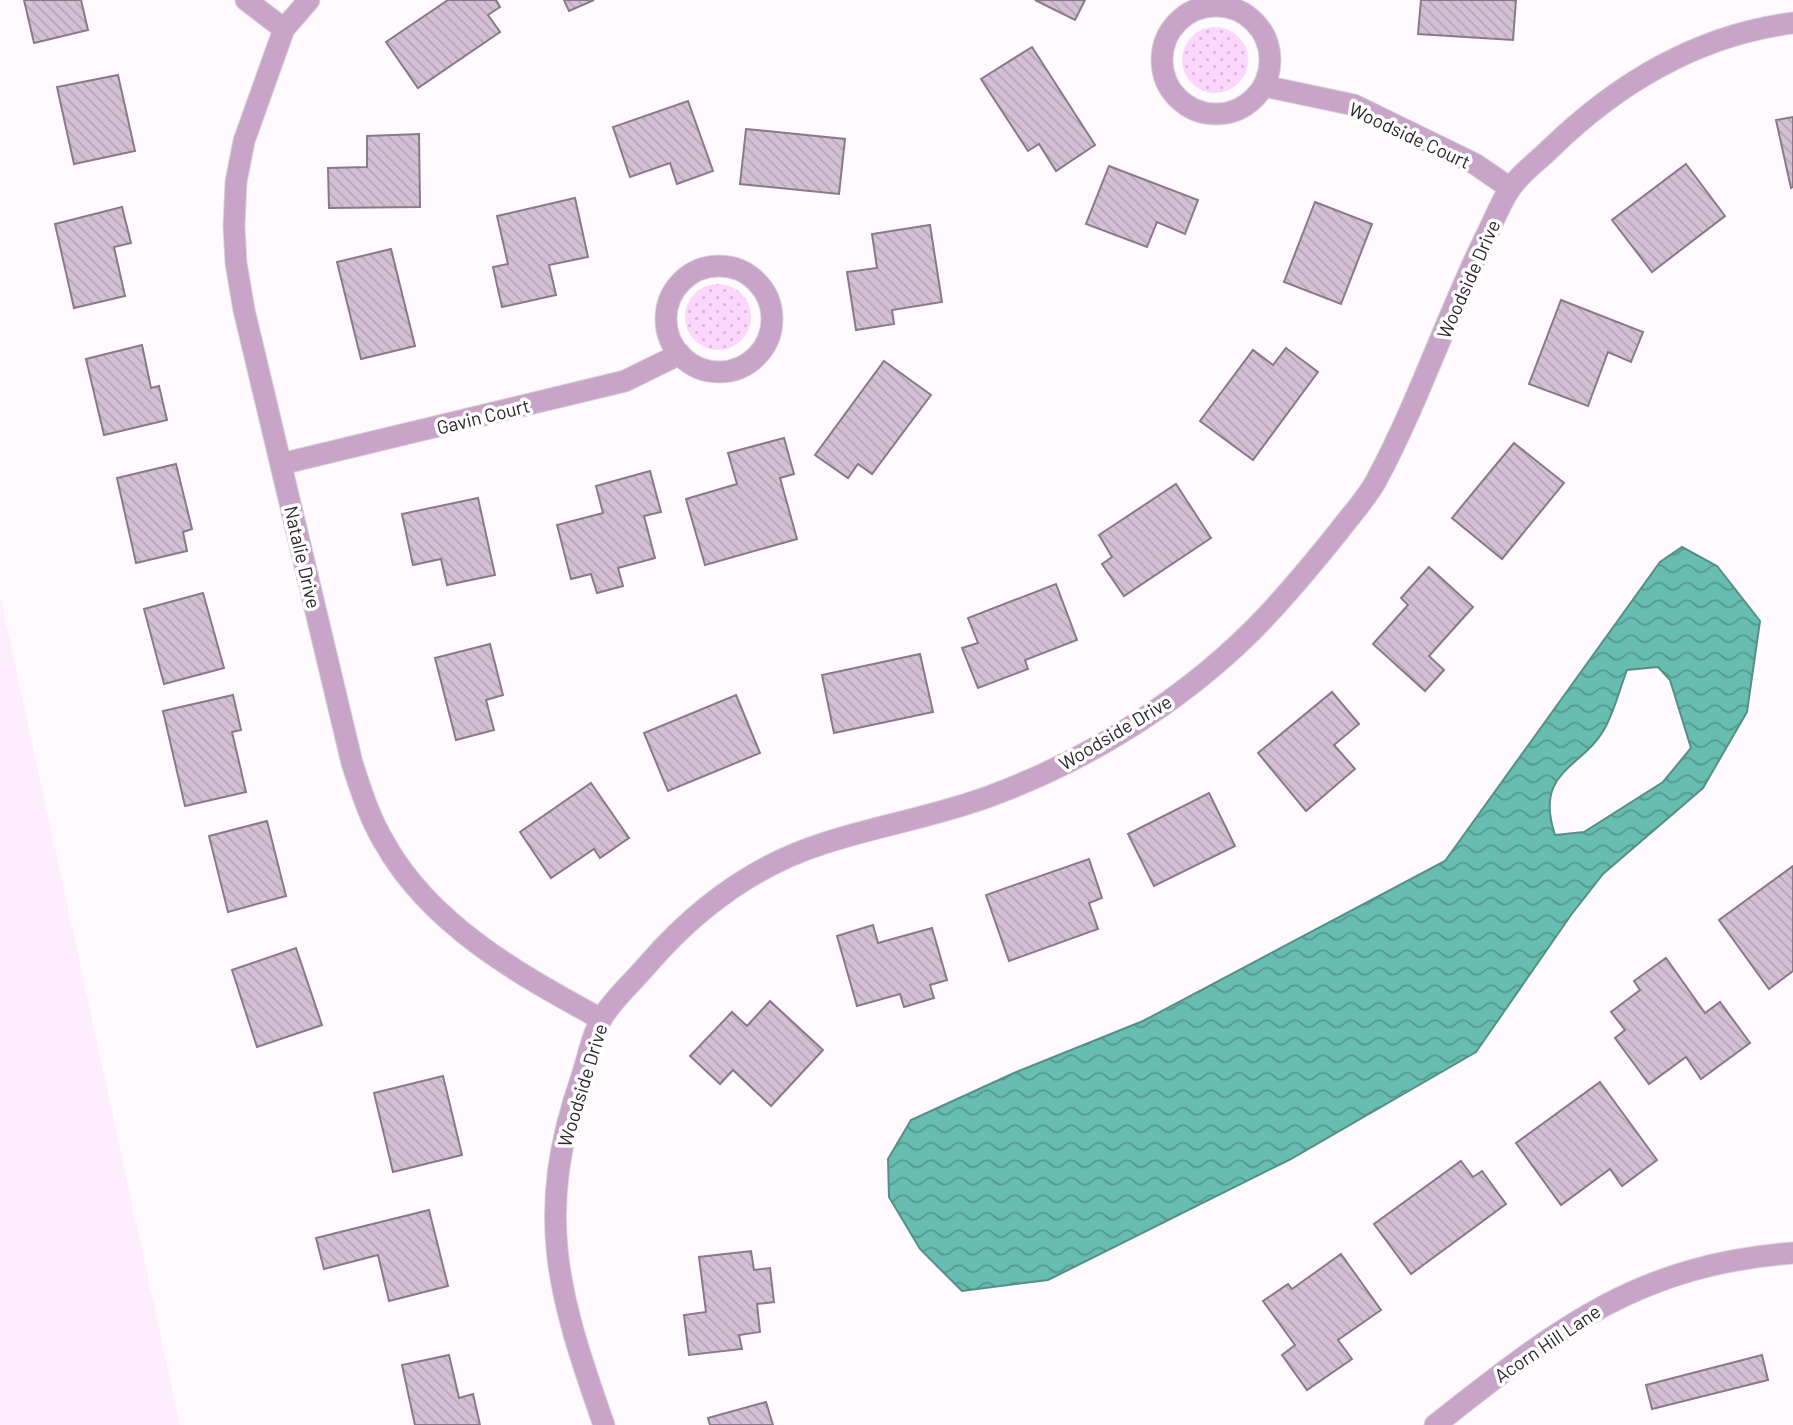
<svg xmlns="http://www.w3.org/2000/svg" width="1793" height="1425" font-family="Barlow,sans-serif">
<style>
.built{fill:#fdedfd}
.grass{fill:url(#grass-dots)}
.water{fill:url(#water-waves);stroke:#558f88;stroke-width:2;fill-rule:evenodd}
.building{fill:url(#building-back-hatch);stroke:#8a788b;stroke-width:2}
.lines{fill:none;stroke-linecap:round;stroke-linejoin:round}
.street-casing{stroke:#d8d4d8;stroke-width:23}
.street{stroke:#c8a4c9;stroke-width:21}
.labels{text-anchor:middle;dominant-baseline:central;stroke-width:7;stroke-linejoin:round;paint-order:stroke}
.street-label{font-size:19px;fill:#2c252c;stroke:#fff}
</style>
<defs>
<pattern id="grass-dots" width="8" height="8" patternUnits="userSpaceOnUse" patternTransform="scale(1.75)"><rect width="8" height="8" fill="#fcd6fd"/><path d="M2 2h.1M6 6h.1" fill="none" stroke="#d8b8d9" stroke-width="1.8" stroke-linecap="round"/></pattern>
<pattern id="water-waves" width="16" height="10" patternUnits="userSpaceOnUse" patternTransform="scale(1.75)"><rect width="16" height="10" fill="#67bdaf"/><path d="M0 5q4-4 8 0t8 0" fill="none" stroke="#55998f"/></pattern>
<pattern id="building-back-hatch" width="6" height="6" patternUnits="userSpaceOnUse" patternTransform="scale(1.75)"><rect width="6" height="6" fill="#d4c0d4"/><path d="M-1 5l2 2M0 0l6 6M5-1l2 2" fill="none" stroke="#b6a5b6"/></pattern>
</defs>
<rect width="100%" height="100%" fill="#fefafe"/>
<polygon class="built" points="0,595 180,1425 0,1425"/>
<g class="grass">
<circle cx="1215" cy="60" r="33"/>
<circle cx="718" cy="317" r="33"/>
</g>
<path class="water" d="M1682,547L1717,566L1760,621L1747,712L1703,788L1603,874L1571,915L1476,1052L1289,1160L1048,1280L962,1291L920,1249L889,1197L888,1159L911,1120L1014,1073L1143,1021L1445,861L1660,562ZM1658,667L1670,680L1691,748L1663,782L1584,832L1555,835C1533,769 1584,769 1606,726C1615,709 1620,688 1627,670Z"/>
<g class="building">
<polygon points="24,0 81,0 88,30 34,43"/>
<polygon points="448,0 496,0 500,7 488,15 500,32 418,88 386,42"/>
<polygon points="564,0 594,0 569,11"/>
<polygon points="1035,0 1085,0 1075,20"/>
<polygon points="1421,0 1516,0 1513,40 1418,34"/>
<polygon points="1032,47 1095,145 1056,171 1039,144 1028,151 981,79"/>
<polygon points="118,75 135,151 74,164 57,87"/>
<polygon points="688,101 713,171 677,184 670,163 630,177 613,127"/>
<polygon points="1793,117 1793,187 1791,188 1776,120"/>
<polygon points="746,129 845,139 839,194 740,184"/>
<polygon points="419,134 420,207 329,208 328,168 367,167 367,136"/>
<polygon points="1686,164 1725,216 1652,272 1612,220"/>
<polygon points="1109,166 1198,200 1185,234 1157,222 1147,247 1086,224"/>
<polygon points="575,198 588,257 549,265 556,295 502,307 493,267 508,264 497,216"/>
<polygon points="1315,202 1372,224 1341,304 1284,282"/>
<polygon points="122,207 131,243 114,247 125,296 74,308 55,224"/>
<polygon points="930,225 942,302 892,310 894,324 856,330 847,272 877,268 872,234"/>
<polygon points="391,249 415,346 361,359 337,262"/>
<polygon points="1561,300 1643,332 1631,362 1608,352 1588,406 1529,384"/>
<polygon points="142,345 151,388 159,386 167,420 104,435 86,359"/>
<polygon points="1286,348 1318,372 1253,460 1200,421 1253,350 1273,365"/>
<polygon points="884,361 931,395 872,474 858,464 848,478 815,455"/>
<polygon points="784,438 794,474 780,478 797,539 705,565 686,499 737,484 728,453"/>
<polygon points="1514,443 1564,483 1502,559 1452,518"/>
<polygon points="176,464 192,529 183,532 187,551 136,563 117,478"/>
<polygon points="650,471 661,512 644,516 655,558 618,568 623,586 597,593 591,574 571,579 557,525 603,513 596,486"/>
<polygon points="1176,484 1211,538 1124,596 1102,564 1112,557 1099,535"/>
<polygon points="478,498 495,575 447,585 441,559 413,565 402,514"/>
<polygon points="1429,567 1473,607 1429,656 1444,670 1425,691 1373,644 1408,605 1401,598"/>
<polygon points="1056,584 1077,640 1025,660 1028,669 978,688 962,648 978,643 968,618"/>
<polygon points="203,593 224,668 164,684 144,609"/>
<polygon points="490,644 503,695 486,700 494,730 456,740 435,658"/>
<polygon points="920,654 933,712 834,733 822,675"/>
<polygon points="1332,692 1359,724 1334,745 1355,769 1306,811 1258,753"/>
<polygon points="233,695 241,730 232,732 246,792 185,806 163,711"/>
<polygon points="736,695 760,753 668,791 644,733"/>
<polygon points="591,783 629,838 600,858 594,849 551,878 520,832"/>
<polygon points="1209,793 1235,846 1154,886 1128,834"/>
<polygon points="267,821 286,896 228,912 209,836"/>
<polygon points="1089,859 1102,898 1089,903 1098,929 1009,961 986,895"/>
<polygon points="1793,866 1793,971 1769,989 1719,920"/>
<polygon points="873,925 878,943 932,928 947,980 930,985 934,998 904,1007 900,994 857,1006 837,936"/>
<polygon points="296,948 322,1025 257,1047 232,970"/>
<polygon points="1666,958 1705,1013 1720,1002 1750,1043 1701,1079 1686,1057 1649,1084 1615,1038 1625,1030 1611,1012 1640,990 1634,981"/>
<polygon points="770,1001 823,1050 771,1106 733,1070 720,1084 690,1056 732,1012 747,1026"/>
<polygon points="443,1076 462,1155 393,1172 374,1093"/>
<polygon points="1600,1082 1657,1160 1622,1186 1610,1169 1561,1205 1516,1143"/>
<polygon points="1461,1161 1473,1177 1482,1171 1506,1204 1411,1274 1374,1224"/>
<polygon points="429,1210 448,1286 389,1301 378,1255 324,1269 316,1238"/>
<polygon points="751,1251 754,1270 770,1268 774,1302 757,1304 760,1332 739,1335 742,1349 689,1355 684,1315 706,1312 699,1257"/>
<polygon points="1341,1254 1381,1310 1338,1340 1352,1359 1307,1390 1282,1355 1295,1345 1263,1301 1288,1284 1292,1289"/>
<polygon points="449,1355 459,1398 473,1394 480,1425 415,1425 402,1365"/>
<polygon points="1762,1355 1768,1380 1652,1409 1646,1385"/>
<polygon points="766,1402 773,1425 710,1425 708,1418"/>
</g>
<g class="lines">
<defs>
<g id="street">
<polyline points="246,0 284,29"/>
<path d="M309,0L284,29L244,141L236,182L234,226L236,263L244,310L352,763C361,790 369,817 384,842C430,925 520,975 601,1019"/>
<circle cx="1216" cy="60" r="54"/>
<polyline points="1264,86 1354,105 1475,164 1510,188"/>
<circle cx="719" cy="319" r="53"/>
<polyline points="281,464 625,381 680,354"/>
<path d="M604,1425C557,1292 534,1214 582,1076C588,1058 592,1034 602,1018C614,998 634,981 649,963C697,908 754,865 825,843C880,825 938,816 993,795C1087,760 1179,703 1251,632C1283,600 1311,566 1339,531C1351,515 1366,499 1376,481C1418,403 1446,318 1485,238C1493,223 1499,206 1508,192C1518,175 1537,162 1551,148C1618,83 1699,35 1793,23"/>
<path d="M1435,1425C1554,1332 1634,1265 1793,1253"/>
</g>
</defs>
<use href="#street" class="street-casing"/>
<use href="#street" class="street"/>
</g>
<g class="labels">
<g class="street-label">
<text transform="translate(1410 135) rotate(25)">Woodside Court</text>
<text transform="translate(1468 279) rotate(-66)">Woodside Drive</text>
<text transform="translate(483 416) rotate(-14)">Gavin Court</text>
<text transform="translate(303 557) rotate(77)">Natalie Drive</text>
<text transform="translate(1115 732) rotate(-31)">Woodside Drive</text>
<text transform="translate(582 1085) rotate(-73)">Woodside Drive</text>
<text transform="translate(1547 1343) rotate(-34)">Acorn Hill Lane</text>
</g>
</g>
</svg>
